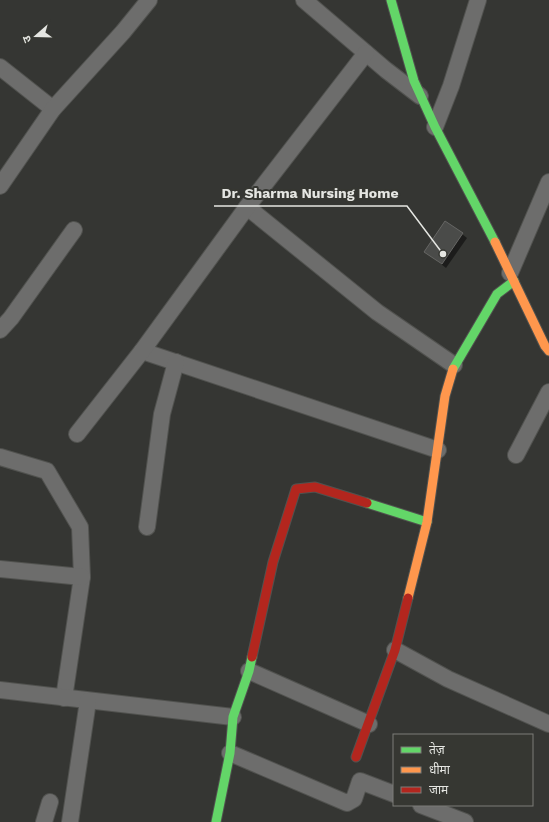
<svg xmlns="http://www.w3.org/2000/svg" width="549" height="822" font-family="'Work Sans','Noto Sans Devanagari',sans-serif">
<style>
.shadow{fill:#0007}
.building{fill:#4a4b49;stroke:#666664}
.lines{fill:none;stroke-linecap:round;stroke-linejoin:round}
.street-casing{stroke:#51524f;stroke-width:18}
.fast-casing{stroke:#51524f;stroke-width:11}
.slow-casing{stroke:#51524f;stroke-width:11}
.jam-casing{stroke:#51524f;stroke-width:11}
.street{stroke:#6d6d6c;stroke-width:16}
.fast{stroke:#63d668;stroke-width:9}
.slow{stroke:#ff974d;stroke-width:9}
.jam{stroke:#b3261e;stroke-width:9}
.leader{fill:none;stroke:#e5e6e2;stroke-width:1.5}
.callout-dot{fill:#e5e6e2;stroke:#363732;stroke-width:1.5}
.callout-label{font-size:14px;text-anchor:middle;font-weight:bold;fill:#e5e6e2;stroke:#363732;stroke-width:4;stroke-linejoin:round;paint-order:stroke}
</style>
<rect width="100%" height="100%" fill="#353633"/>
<polygon class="shadow" points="462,234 467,238 446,268 426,252"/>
<polygon class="building" points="445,221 463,233 442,264 424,252"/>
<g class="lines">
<defs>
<g id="street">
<polyline points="304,0 386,70 420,96"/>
<polyline points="0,67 53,109"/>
<polyline points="435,127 451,86 478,0"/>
<polyline points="0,186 53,109 123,32 149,0"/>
<polyline points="247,207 377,312 454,365"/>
<polyline points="510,273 549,182"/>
<polyline points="0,330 11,318 74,230"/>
<polyline points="142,351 438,450"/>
<polyline points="77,434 142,351 247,207 366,53"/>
<polyline points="516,455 549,392"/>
<polyline points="0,457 47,471 80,527 82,577 64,698"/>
<polyline points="147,527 162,414 176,362"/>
<polyline points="0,569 82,577"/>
<polyline points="395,650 448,679 549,724"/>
<polyline points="249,671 369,724"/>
<polyline points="0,690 233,717"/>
<polyline points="230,753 347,803 354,799 360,781 394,794"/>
<polyline points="421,805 465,822"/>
<polyline points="44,822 50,802"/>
<polyline points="70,822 88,701"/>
</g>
<g id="fast">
<polyline points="391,0 414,81 435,127 495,242"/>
<polyline points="453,369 497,294 514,281"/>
<polyline points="367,503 427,522"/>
<polyline points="216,822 230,753 233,717 249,671 252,657"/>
</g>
<g id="slow">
<polyline points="495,242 545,346 549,351"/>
<polyline points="408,598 427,522 445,396 453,369"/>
</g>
<g id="jam">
<polyline points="252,657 273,562 296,489 315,487 367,503"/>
<polyline points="356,757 395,650 408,598"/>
</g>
</defs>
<use href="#street" class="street-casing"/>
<use href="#fast" class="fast-casing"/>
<use href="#slow" class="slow-casing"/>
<use href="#jam" class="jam-casing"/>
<use href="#street" class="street"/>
<use href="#fast" class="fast"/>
<use href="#slow" class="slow"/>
<use href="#jam" class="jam"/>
</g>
<path class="leader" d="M443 254L407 206H214"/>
<circle class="callout-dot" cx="443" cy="254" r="4"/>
<g class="callout-label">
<text x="310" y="198">Dr. Sharma Nursing Home</text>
</g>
<rect x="393" y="734" width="140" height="72" fill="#363732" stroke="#7c7d78"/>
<rect x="401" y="747" width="20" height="6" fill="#63d668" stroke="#7c7d78"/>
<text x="429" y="754" font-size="12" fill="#e5e6e2">तेज़</text>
<rect x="401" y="767" width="20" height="6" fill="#ff974d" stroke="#7c7d78"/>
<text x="429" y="774" font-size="12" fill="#e5e6e2">धीमा</text>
<rect x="401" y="787" width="20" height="6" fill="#b3261e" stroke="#7c7d78"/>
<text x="429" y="794" font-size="12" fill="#e5e6e2">जाम</text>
<g transform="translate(36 36) rotate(250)" stroke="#363732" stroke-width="3" paint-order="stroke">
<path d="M0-3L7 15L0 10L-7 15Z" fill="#e5e6e2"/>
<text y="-6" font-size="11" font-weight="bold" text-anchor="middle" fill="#e5e6e2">उ</text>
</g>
</svg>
